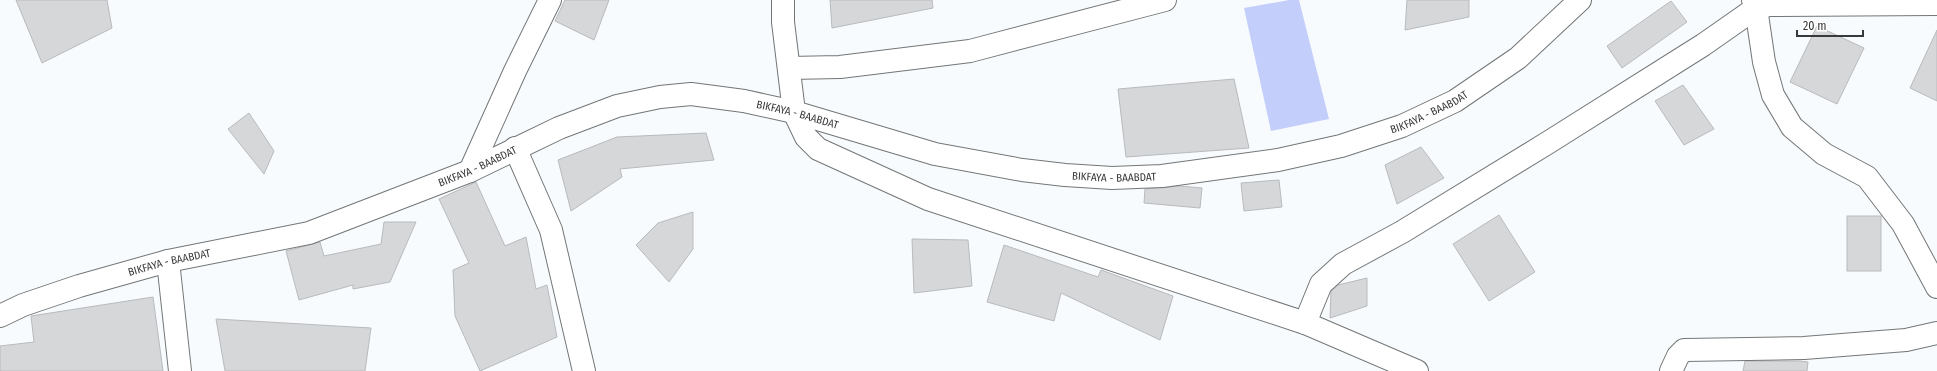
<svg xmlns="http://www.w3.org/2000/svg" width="1937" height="371" font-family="'Fira Sans Condensed',sans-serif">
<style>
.green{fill:#c3cefb}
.building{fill:#d5d7d9;stroke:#b8babd}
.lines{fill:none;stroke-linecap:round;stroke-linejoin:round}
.street-casing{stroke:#737677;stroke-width:24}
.secondary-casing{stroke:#737677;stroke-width:24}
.street{stroke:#fff;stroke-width:22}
.secondary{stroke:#fff;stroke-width:22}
.labels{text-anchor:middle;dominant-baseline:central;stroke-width:3.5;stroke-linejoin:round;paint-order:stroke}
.street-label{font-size:11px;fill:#38393a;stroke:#fff}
</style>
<rect width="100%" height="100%" fill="#f8fbfd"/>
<polygon class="green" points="1289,0 1299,0 1329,119 1271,131 1244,8"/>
<g class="building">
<polygon points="16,0 107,0 112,28 42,63"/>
<polygon points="565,0 609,0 594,40 555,21"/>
<polygon points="830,0 932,0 933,8 832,28"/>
<polygon points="1407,0 1469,0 1469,17 1405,30"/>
<polygon points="1671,1 1687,22 1622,68 1607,46"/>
<polygon points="1817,26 1864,48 1837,104 1790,82"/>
<polygon points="1937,30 1937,101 1910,88"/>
<polygon points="1234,79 1249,148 1126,157 1118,89"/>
<polygon points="1683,85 1714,129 1684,145 1655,101"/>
<polygon points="249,113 274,151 264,174 228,129"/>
<polygon points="706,133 714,160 620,169 622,177 571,211 558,160 617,137"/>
<polygon points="1421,147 1444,178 1397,204 1385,165"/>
<polygon points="1279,180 1282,207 1244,211 1241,183"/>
<polygon points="476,182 505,246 526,237 536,289 547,285 557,337 480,371 455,316 453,270 469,263 439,199"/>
<polygon points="1180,186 1202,188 1200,208 1144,203 1145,189"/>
<polygon points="693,212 693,249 669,282 636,245 658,223"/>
<polygon points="1499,215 1535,272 1489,301 1453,244"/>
<rect x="1847" y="216" width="34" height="55"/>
<polygon points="384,222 416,222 390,282 353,289 353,285 299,300 286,251 320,242 324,256 381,244"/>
<polygon points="912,239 968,240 972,286 914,293"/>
<polygon points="1004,245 1098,277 1101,270 1173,296 1160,340 1061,293 1054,321 987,302"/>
<polygon points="1367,278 1367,306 1330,318 1331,291 1338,285"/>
<polygon points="153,297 163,371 0,371 0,346 34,342 31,316"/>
<polygon points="216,319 371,328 365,371 225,371"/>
<polygon points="1745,361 1800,361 1808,362 1807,371 1743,371"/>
</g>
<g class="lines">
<defs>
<g id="street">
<polyline points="783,0 783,22 794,112 806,137 818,149 928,199 1305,323 1417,371"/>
<polyline points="1753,0 1756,8 1764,62 1773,95 1792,127 1824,154 1867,177 1903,224 1937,287"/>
<polyline points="789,68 840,67 970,51 1165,0"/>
<polyline points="515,148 551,230 584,371"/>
<polyline points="470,171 515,71 550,0"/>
<polyline points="168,261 180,371"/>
<polyline points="1305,323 1321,284 1343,264 1402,232 1549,142 1703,45 1756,8 1769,5 1937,4"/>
<polyline points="1671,371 1678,356 1684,350 1804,348 1906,340 1937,333"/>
</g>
<g id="secondary">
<path id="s1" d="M0,316L23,305L79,286L168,261L309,233L470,171L559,128L617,106L660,97L691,94L744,101L794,112L935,154L1022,170L1065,175L1112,178L1162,176L1278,160L1341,146L1402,126L1455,101L1518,58L1580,0"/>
</g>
</defs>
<use href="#street" class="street-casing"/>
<use href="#secondary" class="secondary-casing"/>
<use href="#street" class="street"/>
<use href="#secondary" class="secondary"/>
</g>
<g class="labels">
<g class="street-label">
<text stroke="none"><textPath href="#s1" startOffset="1486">BIKFAYA - BAABDAT</textPath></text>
<text stroke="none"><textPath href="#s1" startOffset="838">BIKFAYA - BAABDAT</textPath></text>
<text stroke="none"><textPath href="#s1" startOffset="502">BIKFAYA - BAABDAT</textPath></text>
<text stroke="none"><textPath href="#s1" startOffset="1162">BIKFAYA - BAABDAT</textPath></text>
<text stroke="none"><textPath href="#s1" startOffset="178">BIKFAYA - BAABDAT</textPath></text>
</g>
</g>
<path d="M1797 30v6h66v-6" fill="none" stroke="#38393a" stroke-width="2"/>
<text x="1803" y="30" font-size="12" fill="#38393a" stroke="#ffffff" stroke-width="3" paint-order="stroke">20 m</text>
</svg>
